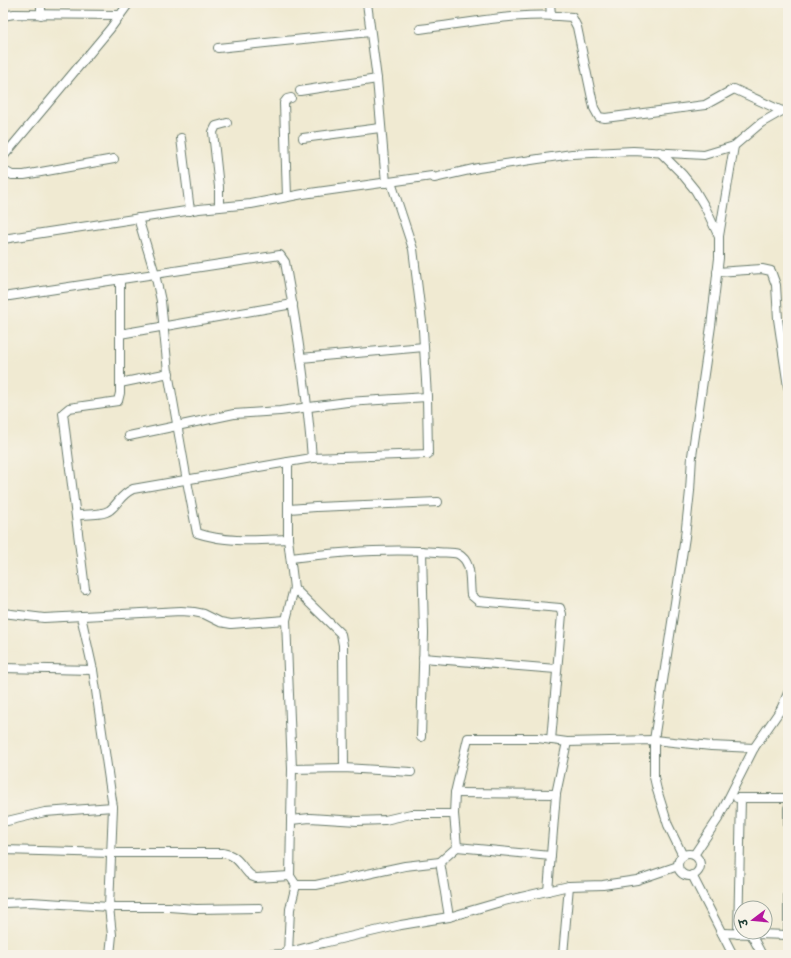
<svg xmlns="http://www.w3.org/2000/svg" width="791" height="958" font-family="Delius,'Playpen Sans Deva',sans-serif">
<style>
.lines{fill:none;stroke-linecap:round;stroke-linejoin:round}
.minor-casing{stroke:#687a6b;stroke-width:10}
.minor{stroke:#fff;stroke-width:8}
</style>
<rect width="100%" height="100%" fill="#f7f3e8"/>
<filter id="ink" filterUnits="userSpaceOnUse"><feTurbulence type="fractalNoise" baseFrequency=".025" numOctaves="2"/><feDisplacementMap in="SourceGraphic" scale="8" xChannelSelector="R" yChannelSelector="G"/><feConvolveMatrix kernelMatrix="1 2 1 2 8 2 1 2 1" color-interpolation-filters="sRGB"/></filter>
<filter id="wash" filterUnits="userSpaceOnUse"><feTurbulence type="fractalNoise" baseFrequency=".012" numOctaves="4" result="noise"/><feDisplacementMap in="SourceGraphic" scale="16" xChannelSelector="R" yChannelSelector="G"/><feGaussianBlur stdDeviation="0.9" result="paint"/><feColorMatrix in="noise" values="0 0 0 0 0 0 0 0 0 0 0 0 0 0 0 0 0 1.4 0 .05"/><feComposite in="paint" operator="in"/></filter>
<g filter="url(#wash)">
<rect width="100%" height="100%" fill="#f0ead2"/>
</g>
<g filter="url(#ink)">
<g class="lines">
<defs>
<g id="minor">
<polyline points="41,3 41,15"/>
<polyline points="367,3 377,79 386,183"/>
<polyline points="550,3 551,15"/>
<polyline points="3,16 14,14 120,15"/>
<path d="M420,29C470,23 522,11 572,17L577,27L594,108L599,117L605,118L705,105L734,89L782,111"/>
<polyline points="218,48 370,32"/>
<polyline points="300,91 377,79"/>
<polyline points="181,138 190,211"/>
<polyline points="303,138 380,128"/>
<polyline points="660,152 682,174 695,190 705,207 719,237 719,258 711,326 692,456 690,491 685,537 654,740 654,777 657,790 668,825 683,856"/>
<polyline points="3,157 110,29 129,3"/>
<polyline points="3,170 12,175 24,175 114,159"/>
<polyline points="287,197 284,103 287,99 291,98"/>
<polyline points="219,207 219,187 213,132 216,126 227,123"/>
<path d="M138,218L155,274L161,301L168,372L187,481L197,533C227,543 258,540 288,539"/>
<polyline points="719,236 734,146"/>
<polyline points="3,239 199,209 251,204 303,194 432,176 434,178 478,168 572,154 633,151 704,155 734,146 761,123 782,111 788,110"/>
<polyline points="717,272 762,269 771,271 776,285 778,319 788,387"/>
<path d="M3,297L280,255L285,262C297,327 307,392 312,458"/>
<polyline points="120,334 293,304"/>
<polyline points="301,358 424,347"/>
<polyline points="120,383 169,373"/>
<polyline points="129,436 234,414 280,411 347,402 427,397"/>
<polyline points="289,509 316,507 438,502"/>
<path d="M76,515C85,514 102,516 110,510C120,502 119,496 133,489L288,462L312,458L428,454L427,397L423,330L413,249L391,182"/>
<path d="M291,558C339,552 388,548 437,552C443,553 453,552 458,554C473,562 469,581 471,595L478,601L560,608L562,614L551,740"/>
<polyline points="294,588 341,634 343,645 344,768"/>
<polyline points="85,589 63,413 69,408 118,401 120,393 120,279"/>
<polyline points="3,613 44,618 181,611 194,612 204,614 220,622 231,624 286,620"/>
<polyline points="81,616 93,670 113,807 109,907 112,935 110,955"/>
<polyline points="423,658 556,669"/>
<polyline points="3,668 93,670"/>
<polyline points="788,693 781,709 788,710"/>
<polyline points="421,737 424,633 422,551"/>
<polyline points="292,769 344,768 411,772"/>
<polyline points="455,793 556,794"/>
<polyline points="737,798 788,798"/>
<polyline points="788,808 788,937"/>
<polyline points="291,820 310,818 357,821 385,820 411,814 454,814"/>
<polyline points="3,822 45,812 113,807"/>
<polyline points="457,847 551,856"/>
<path d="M3,850L112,853H222C226,854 229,854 232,856C242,861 245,875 256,878L290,876"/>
<circle cx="689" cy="865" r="11"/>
<polyline points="694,855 718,819 754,748 781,709"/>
<polyline points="692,875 733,955"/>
<polyline points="296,885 316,885 405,866 440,862"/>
<polyline points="548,891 556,794 567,742"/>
<polyline points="3,903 31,902 109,907 169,907 196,909 259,908"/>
<polyline points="449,917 440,862 457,847 454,814 455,793 468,738 538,738 567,742 654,740 711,746 754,748"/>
<polyline points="722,933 788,935"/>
<polyline points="738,934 741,798"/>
<polyline points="751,934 762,955"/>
<polyline points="288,953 290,909 296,885 290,876 292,769 286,620 294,588 288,539 288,462"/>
<polyline points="267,955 282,954 323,943 401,925 449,917 504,901 569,886 603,885 637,880 678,866"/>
<polyline points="563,955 569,886"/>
</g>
</defs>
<use href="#minor" class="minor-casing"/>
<use href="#minor" class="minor"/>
</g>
</g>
<rect width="791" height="958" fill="none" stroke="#f7f3e8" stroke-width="16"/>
<g transform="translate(753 920) rotate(254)"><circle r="19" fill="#f7f3e8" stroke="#a1aaa0"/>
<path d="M0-3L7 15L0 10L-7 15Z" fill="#b5179e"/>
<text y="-6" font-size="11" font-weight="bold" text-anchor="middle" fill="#1f3d34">उ</text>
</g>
</svg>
